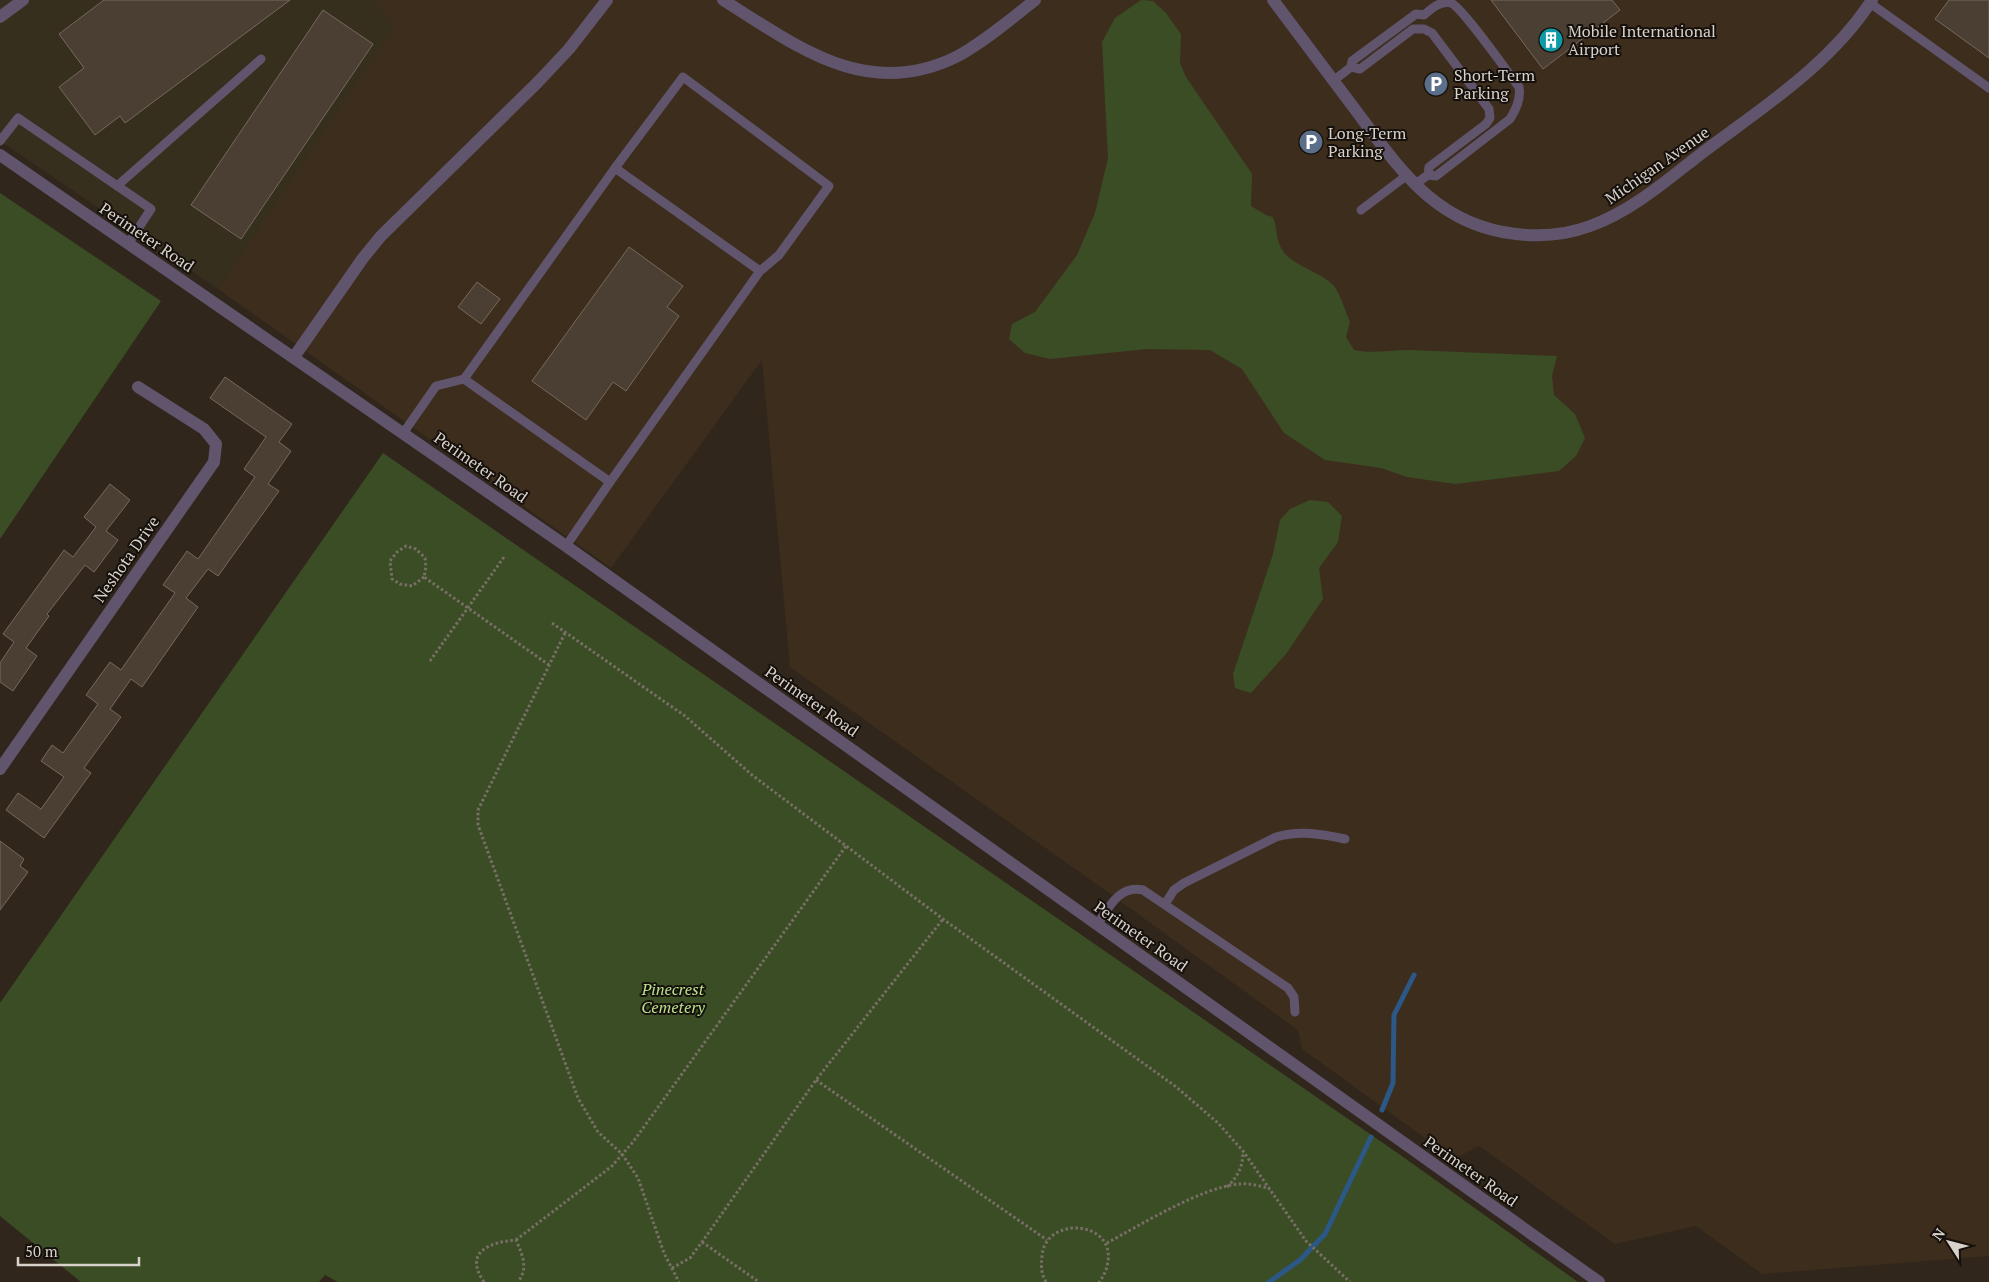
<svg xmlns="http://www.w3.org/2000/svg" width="1989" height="1282" font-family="'PT Serif',serif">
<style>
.built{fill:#3d2d1d}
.industrial{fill:#362f1e}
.green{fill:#3b4d25}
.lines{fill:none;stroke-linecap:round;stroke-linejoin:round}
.stream{stroke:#2b5886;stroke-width:5}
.building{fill:#4b3f34;stroke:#76695d}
.path{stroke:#786f66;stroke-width:3;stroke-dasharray:2.5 2.5;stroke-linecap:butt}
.service{stroke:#61556e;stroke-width:9}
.minor{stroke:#61556e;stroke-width:12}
.labels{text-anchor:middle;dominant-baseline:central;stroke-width:4;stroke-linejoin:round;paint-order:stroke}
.poi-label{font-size:16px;fill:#d9d2cb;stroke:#15100b;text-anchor:start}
.street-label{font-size:16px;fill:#d9d2cb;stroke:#15100b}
.park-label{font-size:16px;font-style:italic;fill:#bae28b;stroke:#15100b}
</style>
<rect width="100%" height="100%" fill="#30261b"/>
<polygon class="built" points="372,0 1989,0 1989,1256 1762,1274 1696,1226 1615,1244 1479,1146 1454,1159 1302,1049 1298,1030 1116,898 790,667 762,360 611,568 218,289 394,26"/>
<polygon class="industrial" points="0,0 372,0 395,26 218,289 0,141"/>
<g class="green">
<path d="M1141,0L1153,1L1166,13L1181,34L1180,63L1186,77L1252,174L1251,206L1266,215L1273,217C1277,227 1276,235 1279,243C1285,265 1320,270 1334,286C1341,295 1345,311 1350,322L1346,337L1354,350C1373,354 1390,350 1410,350L1557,356L1552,376L1554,395L1575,414L1585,438L1576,456L1559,471L1455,484L1407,477L1381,468L1325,460L1284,433L1242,369L1210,350L1147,349L1050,359L1025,353L1009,339L1012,324L1035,312L1077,255L1095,213L1108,158L1102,42L1115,18Z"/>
<polygon points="0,193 161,301 0,539"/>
<polygon points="383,453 1399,1154 1578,1282 338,1282 325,1275 319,1282 81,1282 0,1216 0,1003"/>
<polygon points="1310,500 1328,502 1342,516 1338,542 1319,568 1323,599 1286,654 1251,693 1235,688 1233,674 1273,554 1280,520 1290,509"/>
</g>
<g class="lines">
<g class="stream">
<polyline points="1382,1110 1393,1083 1394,1015 1414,975"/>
<polyline points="1269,1282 1300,1260 1325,1234 1371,1137"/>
</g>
</g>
<g class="building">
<polygon points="104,0 290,0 125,123 120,116 95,135 59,87 84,68 59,34"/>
<polygon points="1491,0 1612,0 1620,10 1543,69"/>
<polygon points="1949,0 1989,0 1989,58 1935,19"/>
<polygon points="323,10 373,44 241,239 191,205"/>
<polygon points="629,247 683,286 667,307 679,316 626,391 613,382 586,420 532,381"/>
<polygon points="477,282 500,299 481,324 458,307"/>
<polygon points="225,377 292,424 279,442 291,451 268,484 279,491 218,576 208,569 186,598 198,607 142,687 131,679 110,709 121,717 84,768 91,773 44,838 6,810 18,793 41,809 64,777 41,761 52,745 63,753 98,704 86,695 110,662 121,670 175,593 163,585 187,551 198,559 255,477 244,469 266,437 210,398"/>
<polygon points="110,484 130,500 106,531 118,540 94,572 85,565 47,614 49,616 26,648 37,656 13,691 0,682 0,663 14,642 3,634 64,550 73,557 96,527 84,517"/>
<polygon points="0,841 24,859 20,866 28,872 0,910"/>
</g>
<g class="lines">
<g class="path">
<polyline points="424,577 412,586 400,584 392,579 390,561 397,552 406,546 416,549 425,558 426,567 424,577 549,665"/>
<polyline points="552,623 685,716 752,775 943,919 1175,1086 1218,1123 1243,1151 1306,1241 1350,1282"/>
<polyline points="565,633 478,810 478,825 578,1098 598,1132 622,1154 638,1178 664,1253 679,1282"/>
<polyline points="430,661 504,557"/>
<polyline points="816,1080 1047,1240"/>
<path d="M1227,1187C1238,1176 1243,1167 1243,1151"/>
<polyline points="516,1240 612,1166 633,1142 846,846"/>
<polyline points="702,1242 759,1282"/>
<path d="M1107,1243C1140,1225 1204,1186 1240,1184C1250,1183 1261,1186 1270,1189"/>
<polyline points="672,1268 690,1258 702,1242 816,1080 943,919"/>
<path d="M484,1282C463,1252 490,1242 516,1240C522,1254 529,1268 518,1282"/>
<path d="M1046,1282C1041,1274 1041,1266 1042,1256C1045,1216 1114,1220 1108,1261C1107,1269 1104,1276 1099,1282"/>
</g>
<g class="service">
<polyline points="1870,3 1989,88"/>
<polyline points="1351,67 1360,69 1413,29 1424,29 1432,33 1489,109 1490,118 1486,124 1429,167 1428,175"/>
<path d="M1333,81L1351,67L1352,61L1416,14L1424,15C1431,9 1441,0 1451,3C1462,7 1508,73 1519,87C1521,99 1516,109 1510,119L1436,176L1428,175L1414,185"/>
<polyline points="0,141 18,118 151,209 128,244"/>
<polyline points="615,168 683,77 829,186 779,255 760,271 610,482 464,379 615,168 760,271"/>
<polyline points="117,186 261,59"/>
<polyline points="1361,210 1406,176"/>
<polyline points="404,432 436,386 464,379"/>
<polyline points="566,546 610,482"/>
<path d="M1165,904L1174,890L1184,883L1276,837C1300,830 1321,834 1345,839"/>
<path d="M1097,925C1109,907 1119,885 1143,890L1288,988L1294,997L1295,1012"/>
</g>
<g class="minor">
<path d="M723,0C797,46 867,102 958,56C985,41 1011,19 1035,0"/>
<path d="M1273,0C1300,36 1327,72 1354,108C1399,168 1435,225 1516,234C1541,237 1566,235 1590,226C1632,211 1667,180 1702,153C1763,107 1830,65 1872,0"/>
<polyline points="0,17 23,0"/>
<polyline points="0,155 566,546 1599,1282"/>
<polyline points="294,357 363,258 381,236 537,83 569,49 607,0"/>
<polyline points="0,769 214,462 216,444 204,429 138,387"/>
</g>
</g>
<defs>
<symbol id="building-disc" viewBox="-11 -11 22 22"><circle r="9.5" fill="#0f9aa8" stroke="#15100b"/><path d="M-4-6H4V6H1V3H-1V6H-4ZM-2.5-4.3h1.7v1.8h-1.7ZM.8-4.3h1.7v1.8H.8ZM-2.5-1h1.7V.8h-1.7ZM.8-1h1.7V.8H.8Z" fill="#fff"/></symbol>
<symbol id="parking-disc" viewBox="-11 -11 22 22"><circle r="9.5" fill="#5c6f8a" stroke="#15100b"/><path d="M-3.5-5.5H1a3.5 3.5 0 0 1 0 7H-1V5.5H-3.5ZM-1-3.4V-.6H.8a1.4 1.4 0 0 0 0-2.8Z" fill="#fff"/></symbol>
</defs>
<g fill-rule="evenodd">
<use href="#building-disc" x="1537" y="26" width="28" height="28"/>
<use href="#parking-disc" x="1422" y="70" width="28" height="28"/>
<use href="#parking-disc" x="1297" y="128" width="28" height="28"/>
</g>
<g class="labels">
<g class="poi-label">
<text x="1568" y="31">Mobile International<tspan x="1568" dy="18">Airport</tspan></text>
<text x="1454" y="75">Short-Term<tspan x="1454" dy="18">Parking</tspan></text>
<text x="1328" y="133">Long-Term<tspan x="1328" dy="18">Parking</tspan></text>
</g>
<g class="street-label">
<text transform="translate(1657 165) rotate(-35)">Michigan Avenue</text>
<text transform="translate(147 237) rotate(34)">Perimeter Road</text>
<text transform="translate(481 467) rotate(35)">Perimeter Road</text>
<text transform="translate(126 559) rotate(-55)">Neshota Drive</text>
<text transform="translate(812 701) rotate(35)">Perimeter Road</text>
<text transform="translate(1141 936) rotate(35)">Perimeter Road</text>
<text transform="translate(1471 1171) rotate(35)">Perimeter Road</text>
</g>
<g class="park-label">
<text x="673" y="989">Pinecrest<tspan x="673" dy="18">Cemetery</tspan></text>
</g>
</g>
<g transform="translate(1949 1242) rotate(306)" stroke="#15100b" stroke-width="4" paint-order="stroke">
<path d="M0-4L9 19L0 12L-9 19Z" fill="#d9d2cb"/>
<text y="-8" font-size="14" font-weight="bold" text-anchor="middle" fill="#d9d2cb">N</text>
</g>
<path d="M18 1257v8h121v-8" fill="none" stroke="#d9d2cb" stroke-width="2.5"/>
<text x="25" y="1257" font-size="15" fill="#d9d2cb" stroke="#15100b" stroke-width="4" paint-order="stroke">50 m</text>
</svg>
